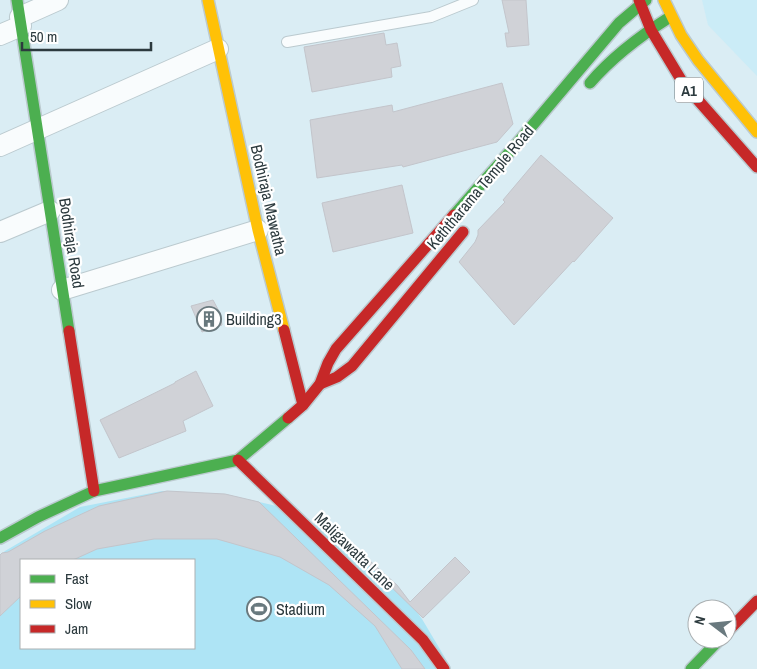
<svg xmlns="http://www.w3.org/2000/svg" width="757" height="669" font-family="'Archivo Narrow',sans-serif">
<style>
.built{fill:#cbecf7}
.green{fill:#aee4f5;fill-rule:evenodd}
.building{fill:#d0d2d7;stroke:#c3c5cb}
.lines{fill:none;stroke-linecap:round;stroke-linejoin:round}
.lane-casing{stroke:#bbcacf;stroke-width:12}
.street-casing{stroke:#bbcacf;stroke-width:22}
.fast-casing{stroke:#bbcacf;stroke-width:14}
.slow-casing{stroke:#bbcacf;stroke-width:14}
.jam-casing{stroke:#bbcacf;stroke-width:14}
.lane{stroke:#f9fcfd;stroke-width:10}
.street{stroke:#f9fcfd;stroke-width:20}
.fast{stroke:#4caf50;stroke-width:11}
.slow{stroke:#ffc107;stroke-width:11}
.jam{stroke:#c62828;stroke-width:11}
.labels{text-anchor:middle;dominant-baseline:central;stroke-width:4.5;stroke-linejoin:round;paint-order:stroke}
.shield{fill:#fff;stroke:#6b7578;stroke-width:1}
.shield-label{font-size:15px;font-weight:bold;fill:#2c3a3e}
.street-label{font-size:16px;fill:#2c3a3e;stroke:#fff}
.poi-label{font-size:16px;fill:#2c3a3e;stroke:#fff;text-anchor:start}
</style>
<rect width="100%" height="100%" fill="#daedf4"/>
<polygon class="built" points="702,0 757,0 757,76 708,25"/>
<path class="green" d="M162,491L225,494L285,508L352,545L397,585L422,619L447,661L450,669H0V555L5,551L80,507ZM21,560H194V648H21Z"/>
<g class="building">
<polygon points="502,0 526,0 529,45 507,47 505,33 509,33"/>
<polygon points="384,33 386,45 397,43 401,66 391,68 392,77 312,92 304,47"/>
<polygon points="502,83 513,124 497,142 403,167 402,165 317,178 310,120 392,105 393,112"/>
<polygon points="541,155 613,218 574,262 573,261 514,325 459,262 475,242 478,235 478,230 505,202 503,200"/>
<polygon points="402,185 413,233 333,252 322,203"/>
<polygon points="213,300 220,313 222,325 202,332 191,306"/>
<polygon points="196,371 213,406 183,421 186,431 119,458 100,420 175,383 175,382"/>
<polygon points="167,491 225,494 259,502 411,650 425,669 402,669 375,626 329,585 280,557 217,539 154,539 97,549 73,560 21,560 21,596 0,616 0,555 2,553 8,552 45,531 99,506"/>
<polygon points="342,539 352,545 397,585 410,602 455,557 470,572 423,618"/>
</g>
<g class="lines">
<defs>
<polyline id="lane" points="287,42 431,17 473,0"/>
<g id="street">
<polyline points="20,17 58,0"/>
<polyline points="0,35 21,26"/>
<polyline points="0,146 218,49"/>
<polyline points="0,232 50,211"/>
<polyline points="62,290 258,230"/>
</g>
<g id="fast">
<polyline points="17,0 69,331"/>
<path d="M590,83C613,56 640,36 670,17"/>
<polyline points="454,215 515,146 619,23 646,0"/>
<polyline points="0,538 38,517 94,491 238,460 288,418"/>
<polyline points="691,669 720,639"/>
</g>
<g id="slow">
<polyline points="208,0 258,230 284,330"/>
<polyline points="664,0 681,35 698,60 757,132"/>
</g>
<g id="jam">
<polyline points="639,0 651,30 683,83 757,167"/>
<polyline points="284,330 303,405"/>
<polyline points="69,331 94,491"/>
<polyline points="320,384 337,377 352,366 463,232"/>
<polyline points="288,418 303,405 320,384 328,363 336,349 454,215"/>
<polyline points="238,460 423,640 444,669"/>
<polyline points="727,632 757,601"/>
</g>
</defs>
<use href="#lane" class="lane-casing"/>
<use href="#street" class="street-casing"/>
<use href="#fast" class="fast-casing"/>
<use href="#slow" class="slow-casing"/>
<use href="#jam" class="jam-casing"/>
<use href="#lane" class="lane"/>
<use href="#street" class="street"/>
<use href="#fast" class="fast"/>
<use href="#slow" class="slow"/>
<use href="#jam" class="jam"/>
</g>
<defs>
<symbol id="building-ring" viewBox="-11 -11 22 22"><circle r="9.5" fill="#fff" stroke="#69797e" stroke-width="1.5"/><path d="M-4-6H4V6H1V3H-1V6H-4ZM-2.5-4.3h1.7v1.8h-1.7ZM.8-4.3h1.7v1.8H.8ZM-2.5-1h1.7V.8h-1.7ZM.8-1h1.7V.8H.8Z" fill="#69797e"/></symbol>
<symbol id="stadium-ring" viewBox="-11 -11 22 22"><circle r="9.5" fill="#fff" stroke="#69797e" stroke-width="1.5"/><path d="M0-5a6.5 5 0 1 0 0 10a6.5 5 0 1 0 0-10ZM-3.5-1.8h7v3.6h-7Z" fill="#69797e"/></symbol>
</defs>
<g fill-rule="evenodd">
<use href="#building-ring" x="195" y="305" width="28" height="28"/>
<use href="#stadium-ring" x="245" y="595" width="28" height="28"/>
</g>
<g class="labels">
<rect class="shield" x="675" y="77.5" width="28" height="25" rx="4"/>
<g class="shield-label">
<text x="689" y="90">A1</text>
</g>
<g class="street-label">
<text transform="translate(480 187) rotate(-50)">Keththarama Temple Road</text>
<text transform="translate(269 200) rotate(77)">Bodhiraja Mawatha</text>
<text transform="translate(72 243) rotate(81)">Bodhiraja Road</text>
<text transform="translate(355 551) rotate(44)">Maligawatta Lane</text>
</g>
<g class="poi-label">
<text x="226" y="319">Building3</text>
<text x="276" y="609">Stadium</text>
</g>
</g>
<rect x="20" y="559" width="175" height="90" fill="#ffffff" stroke="#abb0b2"/>
<rect x="30" y="575" width="25" height="8" fill="#4caf50" stroke="#abb0b2"/>
<text x="65" y="584" font-size="15" fill="#2c3a3e">Fast</text>
<rect x="30" y="600" width="25" height="8" fill="#ffc107" stroke="#abb0b2"/>
<text x="65" y="609" font-size="15" fill="#2c3a3e">Slow</text>
<rect x="30" y="625" width="25" height="8" fill="#c62828" stroke="#abb0b2"/>
<text x="65" y="634" font-size="15" fill="#2c3a3e">Jam</text>
<g transform="translate(712 624) rotate(286)"><circle r="24" fill="#ffffff" stroke="#abb0b2"/>
<path d="M0-4L9 19L0 12L-9 19Z" fill="#69797e"/>
<text y="-8" font-size="14" font-weight="bold" text-anchor="middle" fill="#2c3a3e">N</text>
</g>
<path d="M22 42v8h129v-8" fill="none" stroke="#2c3a3e" stroke-width="2.5"/>
<text x="30" y="42" font-size="15" fill="#2c3a3e" stroke="#ffffff" stroke-width="4" paint-order="stroke">50 m</text>
</svg>
